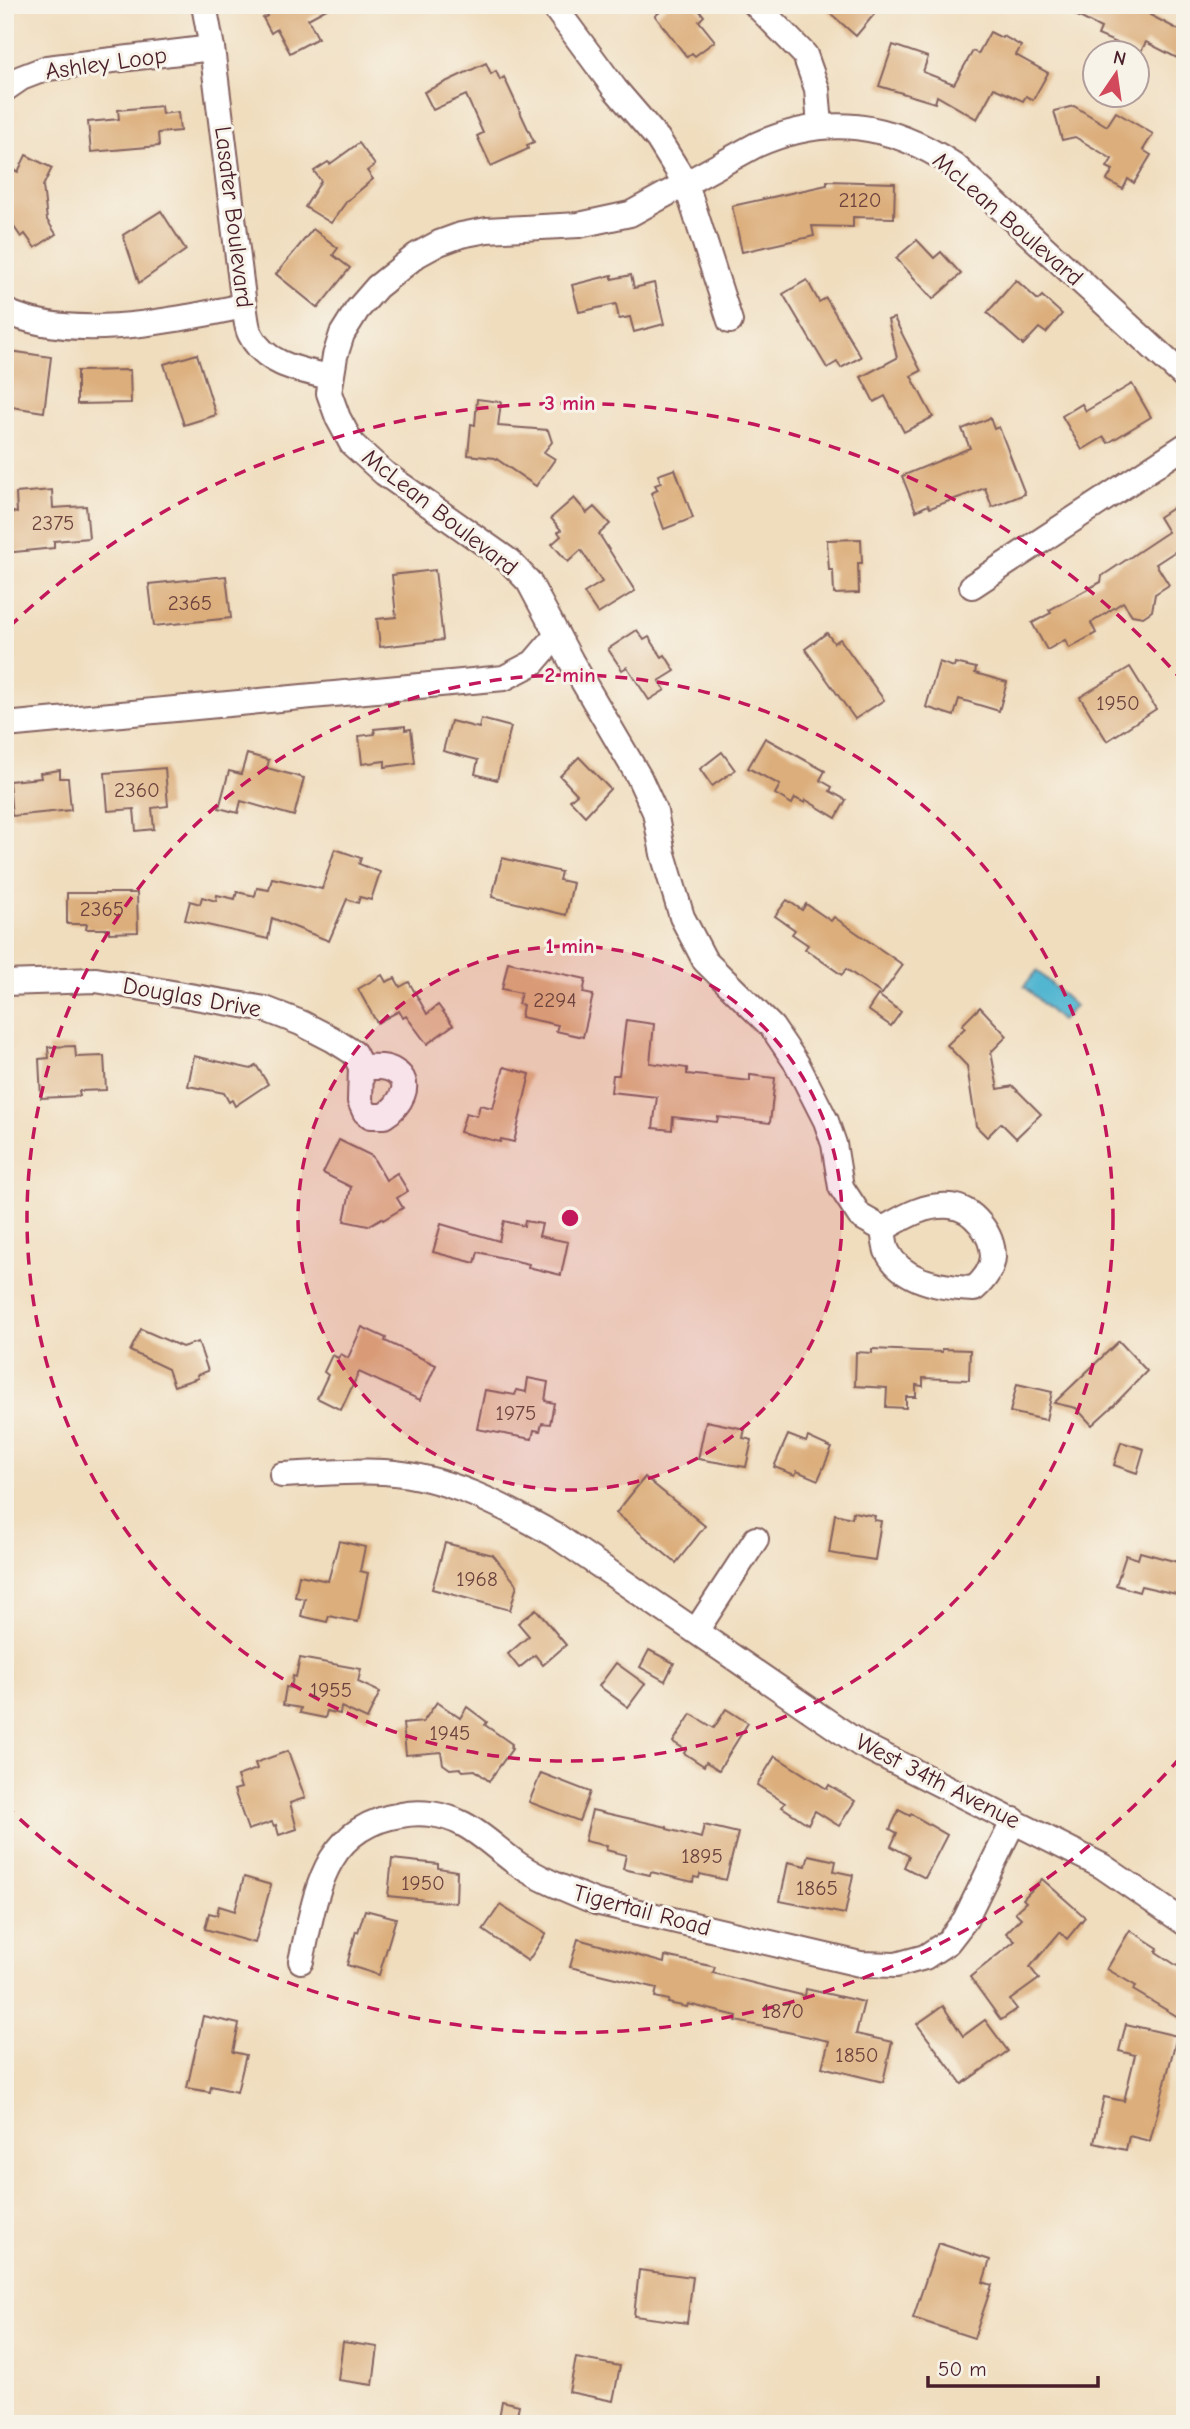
<svg xmlns="http://www.w3.org/2000/svg" width="1190" height="2429" font-family="'Comic Neue',sans-serif">
<style>
.water{fill:#53b6d1;stroke:#4e6a7e;stroke-width:2}
.building{fill:#dcae7c}
.lines{fill:none;stroke-linecap:round;stroke-linejoin:round}
.minor-casing{stroke:#84625e;stroke-width:28}
.minor{stroke:#fff;stroke-width:24}
.ring{fill:none;stroke:#c2185b;stroke-width:3.5;stroke-dasharray:12 9}
.labels{text-anchor:middle;dominant-baseline:central;stroke-width:6;stroke-linejoin:round;paint-order:stroke}
.number-label{font-size:21px;fill:#6e433f}
.street-label{font-size:24px;fill:#4a1f2b;stroke:#f7f3e8}
.centre{fill:#c2185b;stroke:#f7f3e8;stroke-width:3.5}
.ring-label{font-size:21px;text-anchor:middle;font-weight:bold;fill:#c2185b;stroke:#f7f3e8;stroke-width:6;stroke-linejoin:round;paint-order:stroke}
</style>
<rect width="100%" height="100%" fill="#f7f3e8"/>
<filter id="ink" filterUnits="userSpaceOnUse"><feTurbulence type="fractalNoise" baseFrequency=".0143" numOctaves="2"/><feDisplacementMap in="SourceGraphic" scale="14" xChannelSelector="R" yChannelSelector="G"/><feConvolveMatrix kernelMatrix="1 2 1 2 8 2 1 2 1" color-interpolation-filters="sRGB"/></filter>
<filter id="wash" filterUnits="userSpaceOnUse"><feTurbulence type="fractalNoise" baseFrequency=".00686" numOctaves="4" result="noise"/><feDisplacementMap in="SourceGraphic" scale="28" xChannelSelector="R" yChannelSelector="G"/><feGaussianBlur stdDeviation="1.57" result="paint"/><feColorMatrix in="noise" values="0 0 0 0 0 0 0 0 0 0 0 0 0 0 0 0 0 1.4 0 .05"/><feComposite in="paint" operator="in"/></filter>
<g filter="url(#wash)">
<rect width="100%" height="100%" fill="#f0ddbe"/>
<polygon class="water" points="1037,971 1075,1006 1061,1021 1024,986"/>
<g id="blocks">
<g class="building">
<polygon points="261,5 334,5 308,19 318,38 290,53 277,29 271,33 263,18 267,16"/>
<polygon points="668,5 695,5 704,16 699,21 715,41 695,56 692,53 687,57 655,16"/>
<polygon points="821,5 882,5 856,36"/>
<polygon points="1056,5 1155,5 1150,15 1185,33 1185,62 1146,42 1139,55 1138,52 1098,35 1101,28"/>
<polygon points="990,32 1002,38 1003,36 1021,46 1016,55 1048,73 1033,100 1026,96 1023,101 994,88 977,119 937,96 935,103 879,86 893,45 928,57 923,72 954,84 973,51 978,54"/>
<polygon points="486,63 491,74 496,71 500,80 504,77 534,142 527,145 528,149 491,166 477,136 483,133 466,95 433,110 424,92"/>
<polygon points="161,106 162,114 178,112 180,131 158,133 159,146 91,152 88,122 119,119 118,110"/>
<polygon points="1074,106 1107,126 1116,112 1153,134 1143,150 1151,155 1134,183 1128,179 1123,189 1107,180 1113,170 1107,167 1112,159 1075,137 1062,140 1054,111"/>
<polygon points="359,143 375,165 367,171 373,179 347,201 331,223 305,207 321,181 314,171 328,162 330,164"/>
<polygon points="26,155 52,168 43,186 47,220 56,234 35,248 25,234 21,237 14,227 13,218 5,218 5,190 9,190 8,182 14,170 18,172"/>
<polygon points="827,181 895,183 894,218 853,217 853,227 812,226 814,236 742,252 732,206 827,185"/>
<polygon points="161,211 186,250 139,283 123,235"/>
<polygon points="313,229 338,248 333,255 350,268 318,308 276,274"/>
<polygon points="917,240 934,258 941,252 961,274 933,299 896,258"/>
<polygon points="612,275 612,279 631,275 634,288 654,283 664,324 634,332 630,317 619,319 616,304 579,312 572,285"/>
<polygon points="807,280 819,302 826,298 861,357 841,368 837,362 827,368 783,294"/>
<polygon points="1016,280 1038,300 1042,296 1062,314 1046,333 1039,328 1023,345 987,313"/>
<polygon points="894,318 921,371 911,376 933,417 904,432 885,396 874,402 861,377 897,358 888,320"/>
<polygon points="10,351 51,357 44,412 5,406 5,358 9,358"/>
<polygon points="197,354 216,415 184,425 164,364"/>
<polygon points="130,370 131,403 77,404 77,371"/>
<polygon points="1132,384 1151,417 1108,443 1104,437 1082,450 1062,416 1082,404 1086,411"/>
<polygon points="477,399 501,402 498,426 548,430 552,442 544,452 555,459 536,486 495,458 468,455 471,424 475,425"/>
<polygon points="990,418 994,429 999,427 1025,494 992,507 985,488 930,508 928,505 916,511 902,476 970,448 962,429"/>
<polygon points="675,469 693,518 664,529 651,493 658,490 655,485 661,483 658,475"/>
<polygon points="52,490 53,508 86,506 89,538 54,541 54,548 5,553 5,510 17,513 16,493"/>
<polygon points="574,498 587,513 594,507 610,524 599,534 635,591 598,614 584,593 602,582 581,550 568,562 552,544 561,536 558,532 561,530 551,518"/>
<polygon points="1185,500 1185,557 1179,549 1156,564 1169,585 1155,594 1152,611 1143,617 1132,615 1123,602 1091,623 1096,633 1069,648 1065,640 1047,650 1032,623 1051,613 1049,610 1101,582 1102,576 1168,532 1159,517"/>
<polygon points="861,539 862,563 858,563 859,593 834,594 833,570 829,570 827,540"/>
<polygon points="435,570 443,640 380,647 377,619 396,617 392,575"/>
<polygon points="226,576 231,618 154,626 149,584"/>
<polygon points="637,630 644,640 649,637 662,657 665,655 675,671 659,681 665,690 649,700 627,667 622,670 608,649"/>
<polygon points="827,633 834,643 840,639 884,700 855,719 805,649"/>
<polygon points="939,662 954,667 955,663 976,668 975,673 1007,682 999,711 959,699 954,716 926,707"/>
<polygon points="1130,667 1156,709 1107,741 1080,697"/>
<polygon points="481,719 511,727 497,780 475,774 478,760 443,751 451,721 479,728"/>
<polygon points="405,726 405,730 411,729 415,763 385,767 385,761 362,764 359,736 375,734 374,729"/>
<polygon points="765,738 825,771 820,780 832,787 830,791 846,800 836,818 806,800 805,803 795,798 792,804 775,794 780,785 748,768"/>
<polygon points="722,752 735,770 712,786 700,769"/>
<polygon points="247,754 269,760 267,768 304,778 294,816 241,801 238,813 219,808 229,771 241,774"/>
<polygon points="579,757 610,789 585,816 570,800 577,794 560,776"/>
<polygon points="165,768 168,806 152,808 154,829 136,831 134,809 108,811 105,773"/>
<polygon points="60,770 60,778 68,778 71,810 12,816 9,781 41,778 40,773"/>
<polygon points="335,849 361,858 359,864 380,872 371,900 360,897 358,903 347,899 329,941 272,918 268,939 185,920 190,901 200,904 202,897 216,901 217,895 235,899 237,892 255,896 257,888 269,890 272,878 322,889"/>
<polygon points="502,858 561,872 559,880 573,883 566,915 492,897"/>
<polygon points="67,893 137,893 138,932 109,933 109,929 86,929 87,924 67,924"/>
<polygon points="787,900 802,910 806,904 831,921 834,917 903,965 882,994 846,969 842,975 805,949 808,945 792,934 795,930 775,916"/>
<polygon points="508,962 586,979 583,993 593,995 583,1037 556,1031 558,1025 521,1017 523,1005 518,1004 521,993 502,989"/>
<polygon points="382,975 386,982 395,978 400,987 409,982 427,1014 438,1005 453,1025 427,1044 406,1016 403,1018 399,1011 377,1023 358,989"/>
<polygon points="878,995 901,1012 891,1026 868,1010"/>
<polygon points="980,1007 1007,1036 991,1052 998,1089 1013,1086 1041,1114 1016,1138 1001,1123 987,1137 976,1126 967,1066 947,1045 965,1028 962,1025"/>
<polygon points="626,1020 654,1024 650,1063 687,1068 687,1074 750,1081 750,1075 775,1078 770,1123 718,1117 717,1122 673,1117 672,1130 653,1128 657,1097 611,1092 613,1075 619,1075"/>
<polygon points="75,1046 76,1057 104,1056 106,1090 79,1091 80,1096 41,1098 39,1059 49,1058 48,1047"/>
<polygon points="194,1056 251,1069 256,1065 268,1084 235,1106 232,1100 229,1102 224,1093 188,1086"/>
<polygon points="504,1067 530,1074 514,1142 501,1139 500,1142 460,1132 466,1113 477,1116 480,1105 493,1108"/>
<polygon points="339,1140 372,1156 386,1180 397,1173 408,1191 397,1198 403,1208 383,1220 382,1218 368,1226 344,1221 351,1187 323,1173"/>
<polygon points="504,1221 524,1226 525,1221 542,1224 539,1236 568,1242 561,1275 528,1267 529,1264 478,1252 475,1263 433,1252 441,1224 499,1241"/>
<polygon points="362,1327 386,1338 385,1341 436,1365 420,1400 359,1372 341,1410 317,1398 328,1375 324,1372 332,1355 338,1358 341,1354 348,1358"/>
<polygon points="141,1329 182,1347 198,1342 208,1371 197,1375 198,1378 174,1386 168,1369 130,1351"/>
<polygon points="1119,1341 1147,1371 1114,1405 1092,1425 1076,1408 1054,1403"/>
<polygon points="872,1349 942,1352 942,1349 970,1350 969,1380 923,1378 923,1386 916,1385 916,1397 906,1397 906,1408 886,1407 887,1388 855,1386 856,1352 872,1353"/>
<polygon points="528,1378 548,1382 545,1401 554,1403 550,1424 542,1423 540,1431 534,1430 532,1439 477,1429 485,1390 515,1395 517,1390 526,1392"/>
<polygon points="1017,1384 1052,1392 1046,1420 1010,1412"/>
<polygon points="706,1421 745,1429 743,1438 752,1440 746,1467 698,1459"/>
<polygon points="788,1435 806,1442 808,1437 832,1448 818,1480 797,1471 795,1475 774,1467"/>
<polygon points="1121,1442 1144,1449 1137,1473 1114,1465"/>
<polygon points="645,1477 705,1526 676,1563 616,1513"/>
<polygon points="853,1512 875,1516 874,1520 881,1521 875,1560 829,1553 835,1514 852,1518"/>
<polygon points="339,1541 365,1547 360,1571 368,1573 358,1622 329,1616 327,1622 301,1616 305,1599 295,1597 299,1575 328,1581"/>
<polygon points="445,1543 493,1555 517,1585 510,1610 432,1589"/>
<polygon points="1140,1552 1185,1564 1185,1596 1141,1586 1139,1592 1116,1585 1126,1555 1138,1559"/>
<polygon points="536,1609 566,1645 543,1665 535,1655 519,1668 508,1654 529,1636 518,1623"/>
<polygon points="649,1650 674,1663 665,1681 640,1667"/>
<polygon points="300,1658 361,1669 358,1682 380,1692 367,1719 341,1707 340,1714 327,1711 325,1718 300,1713 301,1708 283,1705 286,1687 291,1688 293,1676 296,1677"/>
<polygon points="616,1663 645,1684 628,1707 599,1686"/>
<polygon points="437,1702 460,1718 467,1707 487,1722 485,1725 512,1744 510,1748 512,1749 489,1781 475,1770 463,1771 460,1768 450,1769 443,1764 441,1752 406,1755 403,1724 423,1722"/>
<polygon points="726,1709 748,1723 719,1770 706,1762 704,1766 684,1753 686,1750 673,1742 691,1714 714,1728"/>
<polygon points="288,1751 305,1798 290,1803 297,1829 279,1835 276,1825 274,1826 272,1822 248,1830 234,1790 241,1788 237,1776 257,1769 255,1763"/>
<polygon points="775,1756 827,1789 829,1785 855,1801 839,1826 815,1811 808,1824 782,1807 785,1803 757,1785"/>
<polygon points="541,1773 590,1792 579,1821 529,1802"/>
<polygon points="592,1810 667,1827 667,1829 701,1838 704,1825 738,1833 726,1880 700,1874 699,1878 694,1877 693,1882 651,1872 650,1875 623,1869 626,1855 606,1850 607,1846 585,1841"/>
<polygon points="899,1810 910,1816 911,1814 947,1835 925,1878 904,1867 909,1856 891,1846 897,1833 890,1829"/>
<polygon points="809,1855 836,1861 834,1871 853,1875 845,1914 780,1901 788,1862 806,1866"/>
<polygon points="392,1859 438,1864 438,1868 457,1871 456,1903 388,1896"/>
<polygon points="244,1877 271,1885 255,1943 205,1929 209,1913 217,1915 219,1906 235,1911"/>
<polygon points="1042,1879 1085,1917 1067,1939 1060,1932 1030,1967 1039,1979 1010,2000 1017,2009 1001,2020 970,1977 1015,1941 1006,1933 1021,1918 1015,1912 1026,1902 1023,1899"/>
<polygon points="500,1905 546,1934 528,1961 483,1930"/>
<polygon points="365,1910 396,1918 379,1975 347,1965 356,1931 358,1932"/>
<polygon points="1130,1930 1158,1948 1156,1952 1185,1971 1185,2021 1133,1990 1136,1986 1107,1969"/>
<polygon points="578,1939 664,1963 665,1956 715,1967 713,1973 805,1996 806,1989 864,2002 856,2034 892,2042 883,2082 822,2067 829,2041 736,2021 737,2016 688,2004 687,2007 668,2003 669,2000 655,1997 657,1988 570,1967"/>
<polygon points="943,2006 963,2036 985,2020 1008,2051 962,2084 917,2024"/>
<polygon points="203,2016 239,2024 233,2052 246,2055 237,2092 211,2086 210,2092 187,2088"/>
<polygon points="1126,2024 1177,2036 1150,2141 1129,2136 1126,2150 1094,2143 1104,2097 1124,2101 1135,2055 1119,2051"/>
<polygon points="938,2243 990,2260 983,2282 992,2285 974,2338 913,2318"/>
<polygon points="639,2270 693,2277 687,2323 634,2316"/>
<polygon points="343,2342 378,2347 373,2385 338,2380"/>
<polygon points="576,2358 620,2366 613,2401 569,2392"/>
<polygon points="502,2401 519,2405 515,2424 498,2424"/>
</g>
</g>
</g>
<g filter="url(#ink)">
<use href="#blocks" fill-opacity="0" stroke="#84625e" stroke-width="2"/>
<g class="lines">
<defs>
<g id="minor">
<path d="M204,5L212,48L244,306C246,314 246,326 250,334C265,365 300,370 330,377"/>
<polyline points="553,5 615,89 658,139 686,184 730,321"/>
<polyline points="756,5 805,55 817,89 820,126"/>
<polyline points="5,89 21,78 47,68 212,48"/>
<path d="M5,311C73,343 173,320 244,306"/>
<polyline points="972,586 1185,446"/>
<polyline points="5,725 504,678 533,663 557,635"/>
<path d="M5,983L96,980L265,1009L301,1023L332,1039L354,1053L361,1067L360,1101L365,1112L371,1116H384C398,1107 416,1083 394,1071C385,1065 371,1067 361,1067"/>
<path d="M883,1229C904,1217 924,1204 950,1206C973,1208 993,1234 993,1257C992,1271 983,1281 974,1289C944,1288 902,1282 887,1251C885,1245 884,1236 883,1229L860,1216L841,1187L834,1144L826,1121L797,1064L772,1027L705,961L682,917L663,854L655,812L639,777L571,661L529,582L509,561L384,473L352,444L338,418L329,393L335,356L342,334L357,310L377,287L417,255L439,243L461,235L487,230L579,225L630,214L756,145C827,113 890,123 954,165L1185,377"/>
<path d="M282,1475C316,1474 350,1470 384,1472C447,1476 504,1506 558,1537L860,1744L1102,1866L1185,1923"/>
<polyline points="696,1631 756,1539"/>
<path d="M301,1961C316,1897 321,1827 401,1815C421,1811 444,1814 463,1824C484,1835 500,1852 519,1865C543,1881 570,1891 596,1902L860,1964L896,1965L925,1957L948,1942L965,1920L1014,1820"/>
</g>
</defs>
<use href="#minor" class="minor-casing"/>
<use href="#minor" class="minor"/>
</g>
</g>
<circle cx="570" cy="1218" r="272" fill="#c2185b" fill-opacity=".12"/>
<g class="ring">
<circle cx="570" cy="1218" r="272"/>
<circle cx="570" cy="1218" r="543"/>
<path d="M1180 1758A815 815 0 0 1 9 1809M9 627A815 815 0 0 1 1180 678"/>
</g>
<g class="labels">
<g class="number-label">
<text x="860" y="200">2120</text>
<text x="53" y="523">2375</text>
<text x="190" y="603">2365</text>
<text x="1118" y="703">1950</text>
<text x="137" y="790">2360</text>
<text x="102" y="909">2365</text>
<text x="555" y="1000">2294</text>
<text x="516" y="1413">1975</text>
<text x="477" y="1579">1968</text>
<text x="331" y="1690">1955</text>
<text x="450" y="1733">1945</text>
<text x="702" y="1856">1895</text>
<text x="423" y="1883">1950</text>
<text x="817" y="1888">1865</text>
<text x="783" y="2011">1870</text>
<text x="857" y="2055">1850</text>
</g>
<g class="street-label">
<text transform="translate(106 63) rotate(-8)">Ashley Loop</text>
<text transform="translate(234 217) rotate(83)">Lasater Boulevard</text>
<text transform="translate(1008 219) rotate(41)">McLean Boulevard</text>
<text transform="translate(440 512) rotate(38)">McLean Boulevard</text>
<text transform="translate(192 997) rotate(10)">Douglas Drive</text>
<text transform="translate(938 1781) rotate(27)">West 34th Avenue</text>
<text transform="translate(642 1910) rotate(15)">Tigertail Road</text>
</g>
</g>
<circle cx="570" cy="1218" r="10" class="centre"/>
<g class="ring-label">
<text x="570" y="410">3 min</text>
<text x="570" y="682">2 min</text>
<text x="570" y="953">1 min</text>
</g>
<rect width="1190" height="2429" fill="none" stroke="#f7f3e8" stroke-width="28"/>
<g transform="translate(1116 74) rotate(13)"><circle r="33" fill="#f7f3e8" stroke="#b29e9c" stroke-width="2"/>
<path d="M0-5L12 26L0 18L-12 26Z" fill="#d1495b"/>
<text y="-10" font-size="19" font-weight="bold" text-anchor="middle" fill="#4a1f2b">N</text>
</g>
<path d="M928 2376v10h170v-10" fill="none" stroke="#4a1f2b" stroke-width="3.5"/>
<text x="938" y="2376" font-size="21" fill="#4a1f2b" stroke="#f7f3e8" stroke-width="5" paint-order="stroke">50 m</text>
</svg>
